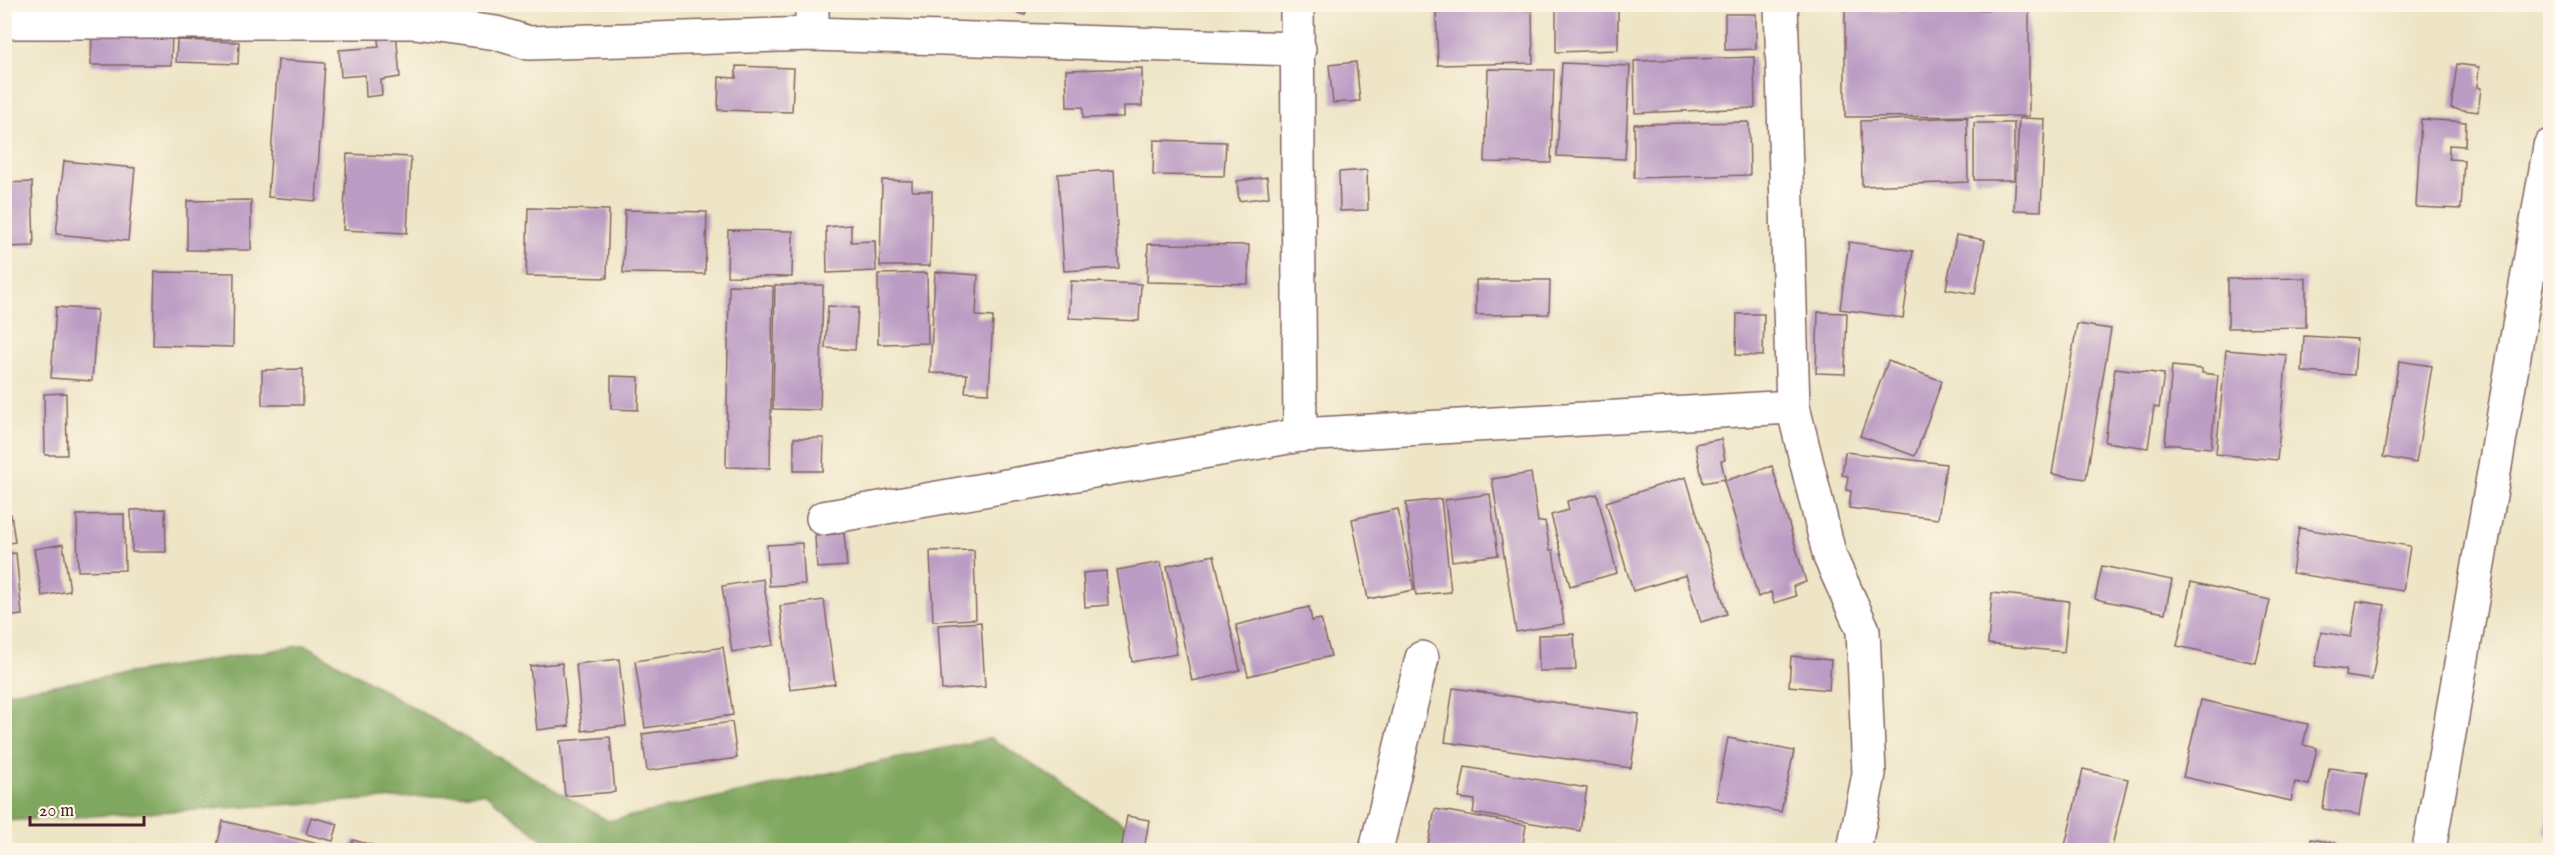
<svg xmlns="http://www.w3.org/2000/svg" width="2555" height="855" font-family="'IM FELL English',serif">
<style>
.forest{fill:#80a75e;stroke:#656344;stroke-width:1.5}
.building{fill:#bb9cc4}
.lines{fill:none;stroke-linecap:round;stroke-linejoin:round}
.street-casing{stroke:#836461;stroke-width:36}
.secondary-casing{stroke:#836461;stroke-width:36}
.street{stroke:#fff;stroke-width:33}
.secondary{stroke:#fff;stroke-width:33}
</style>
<rect width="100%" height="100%" fill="#fcf5e5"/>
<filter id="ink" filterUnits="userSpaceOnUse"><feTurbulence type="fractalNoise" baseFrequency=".0167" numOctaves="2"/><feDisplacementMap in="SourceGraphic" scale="12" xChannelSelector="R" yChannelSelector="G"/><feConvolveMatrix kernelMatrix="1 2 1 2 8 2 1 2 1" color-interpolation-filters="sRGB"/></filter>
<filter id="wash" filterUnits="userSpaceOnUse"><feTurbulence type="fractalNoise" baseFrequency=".008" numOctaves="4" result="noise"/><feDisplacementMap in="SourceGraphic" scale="24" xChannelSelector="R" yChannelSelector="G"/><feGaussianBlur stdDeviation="1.35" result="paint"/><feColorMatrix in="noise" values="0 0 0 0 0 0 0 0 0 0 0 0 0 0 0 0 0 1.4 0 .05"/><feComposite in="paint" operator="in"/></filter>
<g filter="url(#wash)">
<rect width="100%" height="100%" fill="#eee5c6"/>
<polygon class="forest" points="306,645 608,821 991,738 1164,850 556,850 484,793 5,821 5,693"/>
<g id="blocks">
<g class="building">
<polygon points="986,4 1028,4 1025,15"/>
<polygon points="1434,4 1532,4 1532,7 1434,9"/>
<polygon points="1556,4 1618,4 1618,50 1556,52"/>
<polygon points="2029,9 2029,116 1845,117 1845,11"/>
<polygon points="1532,10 1533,63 1438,65 1436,12"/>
<polygon points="1725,14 1756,14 1756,49 1725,50"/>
<polygon points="396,31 400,77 381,80 382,95 366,97 365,75 341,77 339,50 379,47 377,34"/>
<polygon points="92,32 172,32 171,65 91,65"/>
<polygon points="177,40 239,42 238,64 176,62"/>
<polygon points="1754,57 1755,108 1635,113 1634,61"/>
<polygon points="278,60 325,63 316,201 268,197"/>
<polygon points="1356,62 1360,101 1333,103 1329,65"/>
<polygon points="1562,63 1630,66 1625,159 1557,156"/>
<polygon points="2457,64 2479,67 2477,87 2481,88 2478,112 2451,108"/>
<polygon points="736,66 794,68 792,112 718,110 719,77 736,78"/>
<polygon points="1142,68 1142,106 1124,106 1124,117 1083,118 1083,107 1067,107 1066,70"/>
<polygon points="1488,69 1554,70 1551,163 1485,162"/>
<polygon points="1967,117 1968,182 1862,186 1861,121"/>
<polygon points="2019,118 2045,119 2041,211 2014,210"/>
<polygon points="2421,119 2466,122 2465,146 2449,145 2449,159 2464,160 2461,209 2416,207"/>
<polygon points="1749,122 1750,175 1634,178 1634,124"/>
<rect x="1974" y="123" width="40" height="57"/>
<polygon points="1154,140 1226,142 1224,176 1153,175"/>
<polygon points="347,154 411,157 407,233 343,230"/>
<polygon points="64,161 135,168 128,241 56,234"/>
<polygon points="1114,170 1119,268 1064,271 1058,174"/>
<polygon points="1367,170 1368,210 1340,211 1339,172"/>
<polygon points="1267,177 1269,197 1239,201 1237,181"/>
<polygon points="882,180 912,181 912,191 932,191 930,266 880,266"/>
<polygon points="32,182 34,246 4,247 4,183"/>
<polygon points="251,200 251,250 187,250 187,201"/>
<polygon points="528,208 609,210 607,278 526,276"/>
<polygon points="625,210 707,212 705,274 623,273"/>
<polygon points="851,225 851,242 875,241 876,271 827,273 826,227"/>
<polygon points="728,230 793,231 792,277 727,276"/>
<polygon points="1956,235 1985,240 1975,294 1946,289"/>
<polygon points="1849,242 1913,251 1903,318 1840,309"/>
<polygon points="1148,244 1249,245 1248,284 1147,282"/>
<polygon points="155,272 234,273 233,347 153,345"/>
<polygon points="935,272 978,275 976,316 993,317 989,393 965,392 967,374 930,373"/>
<polygon points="927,273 928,343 878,344 878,274"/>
<polygon points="2306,278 2306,327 2228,328 2228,279"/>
<polygon points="1476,280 1550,280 1549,314 1476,315"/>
<polygon points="1071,281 1141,284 1139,321 1069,318"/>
<polygon points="729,285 773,286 770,468 726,467"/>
<polygon points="775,285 823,285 820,410 773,409"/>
<polygon points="828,306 858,308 855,350 825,348"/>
<polygon points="56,307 97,310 92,381 51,378"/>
<polygon points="1818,312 1847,313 1845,374 1816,373"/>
<polygon points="1737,314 1764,314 1763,356 1736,355"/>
<polygon points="2077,324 2111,329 2086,479 2052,474"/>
<polygon points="2304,336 2357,339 2354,375 2302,372"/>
<polygon points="2226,350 2287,355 2277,460 2216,454"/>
<polygon points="1888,361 1942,381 1915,456 1860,436"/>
<polygon points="2399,361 2432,366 2416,463 2383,457"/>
<polygon points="2172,366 2202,369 2202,373 2218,375 2211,448 2165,444"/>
<polygon points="2115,368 2164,374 2159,408 2154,407 2148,448 2105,442"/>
<polygon points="303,369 303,405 262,405 262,370"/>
<polygon points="611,376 639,377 638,410 611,409"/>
<polygon points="66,393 67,455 45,455 44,394"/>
<polygon points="794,438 824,438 823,471 794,471"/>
<polygon points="1721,439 1725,460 1721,461 1725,479 1703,483 1695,444"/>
<polygon points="1845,452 1946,464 1938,519 1849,508 1851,491 1846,490 1848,476 1842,475"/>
<polygon points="1772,466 1806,582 1793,586 1796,596 1774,603 1771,592 1758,597 1724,481"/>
<polygon points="1531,473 1538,522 1545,521 1550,550 1553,550 1564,624 1516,632 1492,479"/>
<polygon points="1686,477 1727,614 1701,622 1686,575 1633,591 1606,502"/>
<polygon points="1490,494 1498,555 1452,561 1445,500"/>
<polygon points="1597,494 1617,573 1570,586 1551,515 1569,510 1567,501"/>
<polygon points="1441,499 1451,592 1416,595 1406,503"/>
<polygon points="165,509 166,552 132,552 131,510"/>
<polygon points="1398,509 1414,590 1368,599 1352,519"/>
<polygon points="11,514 15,542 4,544 4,515"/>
<polygon points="124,514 125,570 78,571 77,515"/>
<polygon points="2299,528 2410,546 2403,591 2292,573"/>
<polygon points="844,533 847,566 817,568 815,536"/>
<polygon points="802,543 805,584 769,586 767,545"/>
<polygon points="63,544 70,591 42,596 34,549"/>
<polygon points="974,550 976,619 933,621 930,551"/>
<polygon points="16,553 22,615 4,617 4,554"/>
<polygon points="1214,555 1240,670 1192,681 1167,566"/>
<polygon points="1161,562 1177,654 1132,662 1117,570"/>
<polygon points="2102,566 2172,580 2165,613 2095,599"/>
<polygon points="1106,571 1108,605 1085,607 1083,573"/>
<polygon points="763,579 774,645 732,652 722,586"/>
<polygon points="2191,582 2270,600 2256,663 2177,646"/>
<polygon points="1992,593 2069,601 2064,652 1988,644"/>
<polygon points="824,600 835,684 790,690 780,606"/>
<polygon points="2357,601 2385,605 2372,680 2345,676 2346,670 2315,666 2321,632 2351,637"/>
<polygon points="1309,607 1312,621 1321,619 1331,656 1248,676 1236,625"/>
<polygon points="981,622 985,687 942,690 938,625"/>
<polygon points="1574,634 1576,670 1539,671 1538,635"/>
<polygon points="723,647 733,715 645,728 635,661"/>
<polygon points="1791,656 1831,660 1829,690 1789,686"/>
<polygon points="619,659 626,726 582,731 576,664"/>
<polygon points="562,663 569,726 537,730 530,666"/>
<polygon points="1453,688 1639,714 1631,768 1445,742"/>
<polygon points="2201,700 2308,724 2303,745 2317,748 2309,785 2295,782 2291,801 2183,777"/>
<polygon points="732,722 737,758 647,771 642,734"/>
<polygon points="610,737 615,792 565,796 560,741"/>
<polygon points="1728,738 1794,751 1781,812 1716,800"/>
<polygon points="1465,767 1587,788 1580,831 1473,813 1475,800 1459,798"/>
<polygon points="2329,768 2367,773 2360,815 2323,809"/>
<polygon points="2083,769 2128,779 2111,850 2064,850"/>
<polygon points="2549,804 2550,804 2550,833 2545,832"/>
<polygon points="1435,809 1526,825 1522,850 1427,850"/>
<polygon points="1127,816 1149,820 1144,850 1121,850"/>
<polygon points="311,817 338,824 333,841 306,834"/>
<polygon points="223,821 335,848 334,850 216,850"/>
<polygon points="2311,839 2336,843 2334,850 2309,850"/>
<polygon points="353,840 389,850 350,850"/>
</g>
</g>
</g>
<g filter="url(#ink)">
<use href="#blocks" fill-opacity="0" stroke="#836461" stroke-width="1.5"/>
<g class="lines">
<defs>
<g id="street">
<polyline points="1297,4 1300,435"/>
<polyline points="1781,4 1793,407 1830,557 1863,630 1869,774 1854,850"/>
<polyline points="4,22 415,22 496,33 529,43 812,34 1299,49"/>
<polyline points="812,34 812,4"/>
<polyline points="823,518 1300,435 1793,407"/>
<polyline points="1376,850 1422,658"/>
</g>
<polyline id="secondary" points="2429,850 2550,146"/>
</defs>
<use href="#street" class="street-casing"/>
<use href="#secondary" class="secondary-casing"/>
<use href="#street" class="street"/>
<use href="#secondary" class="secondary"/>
</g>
</g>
<rect width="2555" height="855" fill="none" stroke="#fcf5e5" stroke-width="24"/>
<path d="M30 816v9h114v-9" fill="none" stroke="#4a1f2b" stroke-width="3"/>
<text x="39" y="816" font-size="18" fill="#4a1f2b" stroke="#fcf5e5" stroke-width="4.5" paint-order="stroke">20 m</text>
</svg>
